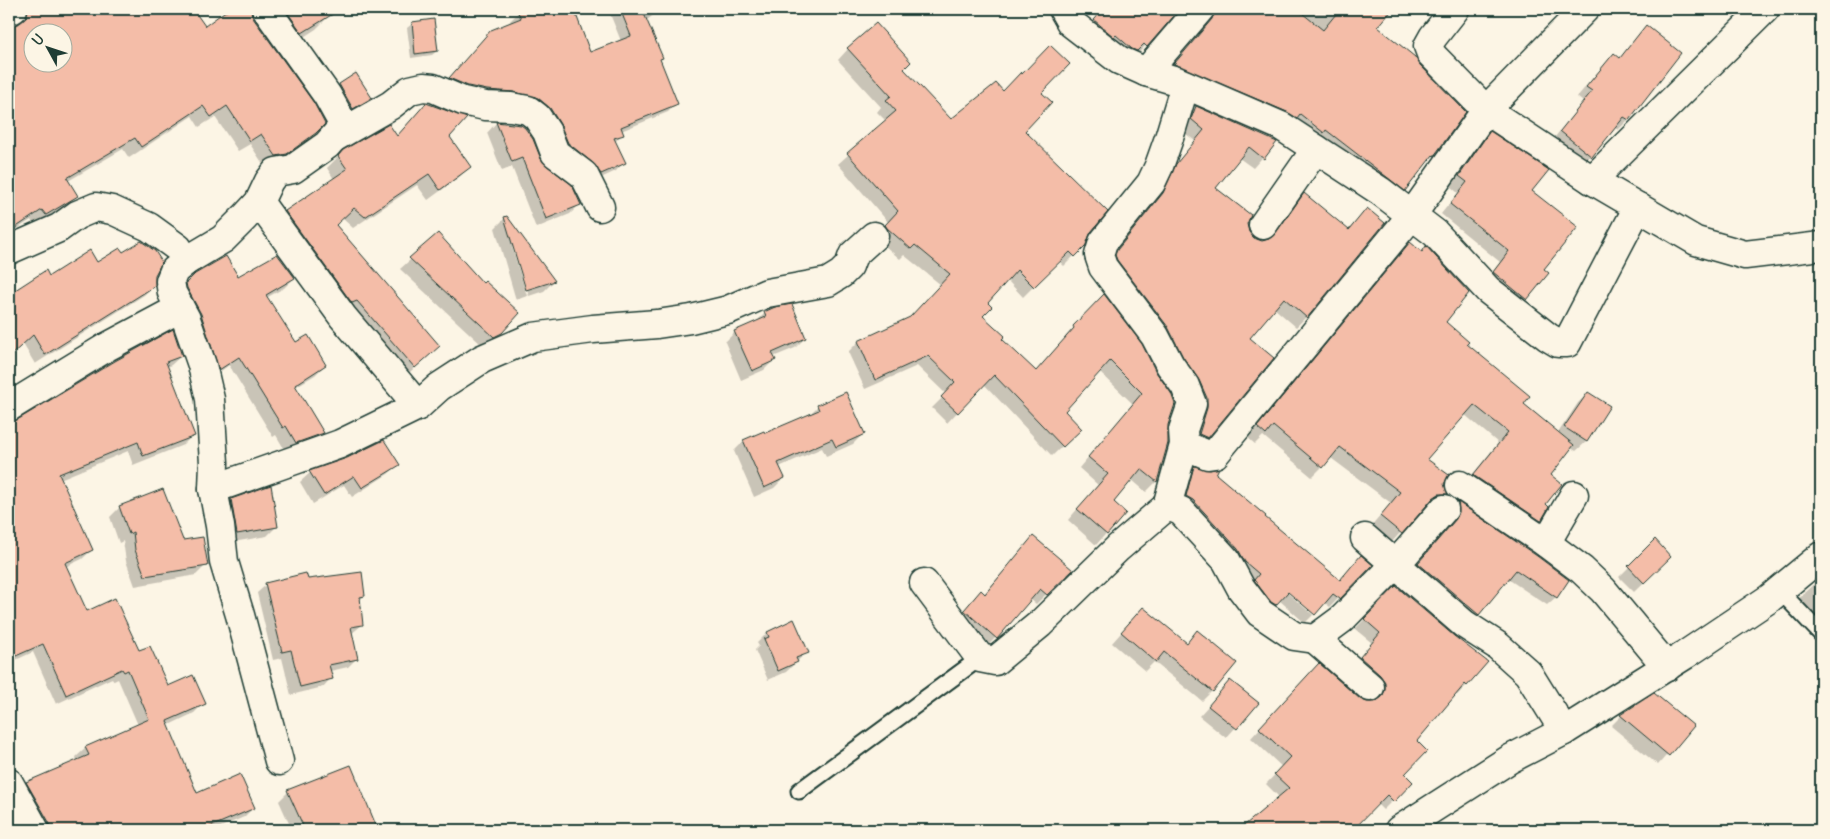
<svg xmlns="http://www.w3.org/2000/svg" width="1830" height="839" font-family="Delius,sans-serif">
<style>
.shadow{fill:#0003;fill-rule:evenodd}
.building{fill:#f4bda8;stroke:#1f3d34;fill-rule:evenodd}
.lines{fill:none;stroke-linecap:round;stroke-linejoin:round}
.service-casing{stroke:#1f3d34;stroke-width:19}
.minor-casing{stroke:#1f3d34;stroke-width:31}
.service{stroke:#fcf5e5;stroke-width:15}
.minor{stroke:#fcf5e5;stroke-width:28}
</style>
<rect width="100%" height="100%" fill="#fcf5e5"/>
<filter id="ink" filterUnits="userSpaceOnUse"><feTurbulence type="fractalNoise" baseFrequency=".02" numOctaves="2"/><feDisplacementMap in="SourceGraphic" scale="10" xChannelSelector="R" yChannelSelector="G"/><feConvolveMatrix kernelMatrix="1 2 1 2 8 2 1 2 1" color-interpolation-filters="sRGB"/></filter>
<g filter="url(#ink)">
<g class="shadow">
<path d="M21,9H191L204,28L225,13L235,9H250L252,19L316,132L304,144L275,165L265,167L250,144L238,151L215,117L199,127L192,116L129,158L123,149L68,181L77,195L66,206L34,225L31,220L9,234V28L17,25L16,14ZM32,32H62V62H32Z"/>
<polygon points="258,9 326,9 330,15 316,29 288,47"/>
<polygon points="527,9 592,9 575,15 590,54 621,41 608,9 657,9 658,11 646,21 661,58 659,60 676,104 668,112 621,131 622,134 615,142 624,162 616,171 592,182 552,132 441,87 483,40 511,24 510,21 518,13"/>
<polygon points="1088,9 1178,9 1136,56 1085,31 1097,17"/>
<polygon points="1201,9 1249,9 1254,13 1257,9 1391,9 1376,27 1419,66 1464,112 1433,155 1394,200 1165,74 1202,31 1206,24"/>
<polygon points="1419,9 1433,9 1427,15"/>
<polygon points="433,21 437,51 432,55 411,58 407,28 412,24"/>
<polygon points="1647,27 1679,53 1628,120 1618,130 1614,127 1581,166 1551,142 1583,102 1577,97 1604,65 1614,55 1619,59"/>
<polygon points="848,49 902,69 950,121 1002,93 1041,93 1023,131 1090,232 1084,246 1064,266 1059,261 1023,297 1007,280 987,304 981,316 1000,339 1035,372 1065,339 1064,338 1104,296 1167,425 1167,443 1156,482 1146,492 1131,479 1112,502 1124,513 1096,545 1068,520 1098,485 1079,468 1133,404 1099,371 1064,411 1080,429 1052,456 984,384 947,423 932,408 946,394 917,366 865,389 848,352 858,342 909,319 941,285 904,255 900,259 877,239 876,236 888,222 838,164 886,121 877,112 881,107 838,60"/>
<polygon points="356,74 371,98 361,108 342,118 330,95 340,85"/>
<polygon points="1196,108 1275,143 1253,168 1239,158 1215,188 1246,224 1248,233 1254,239 1262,242 1269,241 1294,205 1305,195 1348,230 1367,210 1306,317 1296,327 1274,308 1249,338 1207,437 1197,448 1197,420 1107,261 1153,205 1166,176 1195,141 1181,130 1184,120"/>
<polygon points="496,123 521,126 540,160 580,204 570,214 536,228 512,167 502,171 487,133"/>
<polygon points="1490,133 1531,191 1542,269 1547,273 1516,309 1484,283 1500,262 1441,214 1458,193 1450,186 1480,143"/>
<polygon points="396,137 448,137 470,167 458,178 428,200 417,185 353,228 342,218 334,225 427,357 403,378 274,223 286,212 334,179 327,168 344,151"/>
<polygon points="505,218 554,281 544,291 529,296 516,250 512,247 527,296 516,300 495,228"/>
<polygon points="438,235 482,285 501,332 491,343 483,346 400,269"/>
<polygon points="1410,244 1444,322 1522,404 1558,433 1578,403 1588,393 1609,407 1586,442 1576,451 1571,448 1549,475 1540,520 1530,530 1464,485 1498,443 1464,414 1426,459 1443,484 1446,494 1436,504 1428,504 1424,506 1391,543 1371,527 1391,503 1331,458 1312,477 1263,436 1255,444 1248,438 1400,254"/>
<polygon points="123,254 154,275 154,285 144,295 35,364 23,344 9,357 9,290 12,287 14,292 49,278 97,264"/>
<polygon points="196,275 237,278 294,278 284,288 266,298 296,344 325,365 315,375 295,387 322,433 313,442 286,452 276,435 273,437 229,365 210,379 177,294"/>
<polygon points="765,313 805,338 795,348 773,357 774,360 764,370 741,380 725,342 735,332 755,323"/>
<polygon points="181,356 171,365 167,367 193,435 183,445 133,465 128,451 60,479 92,550 82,559 65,567 86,613 138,652 168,688 204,703 194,713 167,726 196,794 254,807 244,817 214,830 38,830 17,793 27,783 77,761 76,757 86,748 138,725 118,679 114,681 112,678 56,704 33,652 9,663 9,424"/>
<polygon points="818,406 863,434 853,444 826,456 822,448 779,467 784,478 774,488 754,497 734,451 744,441 765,435 808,416"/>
<polygon points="347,459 398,465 388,474 352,497 344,485 313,504 300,482 310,473"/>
<polygon points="1195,468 1214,475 1339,581 1371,565 1330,607 1324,602 1285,587 1283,589 1313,615 1305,623 1279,600 1267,613 1178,505 1186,476"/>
<polygon points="232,500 277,526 267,536 227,543 221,510"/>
<polygon points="1458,504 1536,557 1556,597 1547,605 1508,579 1470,623 1410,572 1447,529 1451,521 1450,512"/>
<polygon points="120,507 182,541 206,565 196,575 135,586 126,561 123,541 119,543 110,517"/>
<polygon points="1033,538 1071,570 1036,604 1030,599 986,648 955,620 972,602 984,594"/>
<polygon points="1655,541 1670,557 1634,592 1619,577"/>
<polygon points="1821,578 1821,642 1792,614 1795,611 1790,607"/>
<polygon points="307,581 364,596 359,601 362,625 351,634 357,658 348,667 330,671 331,678 323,687 291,695 282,658 273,660 257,593 266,585"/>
<polygon points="1396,588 1453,637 1486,662 1466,686 1457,695 1455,694 1415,741 1403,774 1411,782 1383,810 1377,804 1351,830 1241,830 1280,798 1266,784 1282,767 1251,738 1310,674 1367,704 1375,703 1376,700 1376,691 1351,667 1372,643 1355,629"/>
<polygon points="1143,608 1186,644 1198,632 1212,691 1202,701 1154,662 1145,671 1112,643"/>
<polygon points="793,621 807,652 786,672 768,680 755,650 759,646 757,643 767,633"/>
<polygon points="1230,682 1257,704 1226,738 1199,716"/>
<polygon points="1654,695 1692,726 1658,765 1611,726 1621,716"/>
<polygon points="288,792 361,824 364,830 292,830 279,801"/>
<polygon points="447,826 448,830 431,830"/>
</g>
<g class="building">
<path d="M28,9H193L205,26L224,12L232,9H251L253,18L314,103L325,124L316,133L287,154L276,156L261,134L250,141L227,106L211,117L203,106L141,147L135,138L67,178L78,196L46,215L42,210L9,232V27L20,23L26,18ZM32,32H62V62H32Z"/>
<polygon points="285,9 341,9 302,33"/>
<polygon points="516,9 574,9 590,52 631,36 620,9 642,9 663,58 660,59 678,104 621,127 624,135 614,138 626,163 601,174 593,163 568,143 560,124 550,108 538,98 514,92 487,90 468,86 449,78 491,30 521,18"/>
<polygon points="1104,9 1180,9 1147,47 1144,44 1137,51 1132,49 1116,35 1114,37 1094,20"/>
<polygon points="1215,9 1297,9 1323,30 1340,9 1393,9 1378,27 1415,57 1420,65 1466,112 1434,156 1433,155 1405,191 1326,130 1324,133 1300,114 1297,118 1287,112 1174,64 1212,19"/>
<polygon points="434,19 438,51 415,54 412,22"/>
<polygon points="876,23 911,62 904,69 951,119 996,83 1003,91 1021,72 1022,74 1050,45 1070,64 1042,93 1052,102 1025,131 1108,212 1091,232 1085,247 1075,257 1070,252 1034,287 1017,270 988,303 992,307 983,316 1005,336 1002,339 1036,371 1074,328 1073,326 1104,294 1142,344 1156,372 1171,393 1175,404 1168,425 1168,443 1157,482 1141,469 1114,502 1126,513 1107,535 1077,509 1108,474 1088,457 1142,393 1110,361 1065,411 1082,429 1063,447 994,375 958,413 941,397 955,382 928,356 875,380 858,341 910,317 950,274 915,245 911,249 887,228 885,225 898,211 847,153 896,111 886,100 891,96 847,48"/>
<polygon points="1646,25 1681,53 1629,120 1624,117 1592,157 1560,131 1592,91 1586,87 1614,53 1620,58"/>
<polygon points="356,73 372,98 353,109 339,84"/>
<polygon points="426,103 467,118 450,137 471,167 440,190 429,174 365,217 354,208 336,225 440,346 415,368 357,301 352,303 285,211 347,169 338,156 343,150 389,124 397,136"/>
<polygon points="1196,106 1277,142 1264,159 1249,147 1216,188 1251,215 1247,224 1249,232 1254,238 1262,241 1269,239 1275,234 1304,193 1349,230 1367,208 1385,223 1307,318 1284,298 1250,338 1274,358 1208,438 1199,434 1207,408 1207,398 1199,380 1183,357 1168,327 1117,260 1115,255 1117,250 1163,193 1176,164 1204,130 1191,119"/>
<polygon points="496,122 521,125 525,128 533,139 541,159 546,165 572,185 581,205 546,219 522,158 512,162"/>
<polygon points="1490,131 1549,170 1532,191 1578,227 1544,269 1549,273 1527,300 1493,272 1509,251 1450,204 1467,182 1459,176"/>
<polygon points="507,216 555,281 526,290 504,217"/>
<polygon points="438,233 483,283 485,281 520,313 502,333 494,337 409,258"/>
<polygon points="141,241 155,251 162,262 155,275 155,286 45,355 33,335 9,357 9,294 46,270 49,276 90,250 97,262 120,248 123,252"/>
<polygon points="1410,242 1422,252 1426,246 1469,293 1446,322 1469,342 1467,344 1530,396 1524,404 1574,445 1551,475 1562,484 1546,504 1549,507 1541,521 1473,475 1508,432 1474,405 1427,459 1449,475 1444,484 1448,494 1439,494 1433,498 1402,534 1380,516 1400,492 1340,447 1323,468 1273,426 1266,435 1257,427"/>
<polygon points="277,254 295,278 266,295 296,342 308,335 326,365 295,385 324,433 296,443 286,426 283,428 239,357 219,370 201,314 187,288 186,283 195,274 226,256 238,276"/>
<polygon points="792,304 806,338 772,353 776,360 752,371 734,331 766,317 764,312 775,307"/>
<polygon points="173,329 182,356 166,362 195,436 143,456 138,442 59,474 93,550 65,563 87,611 115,598 139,650 150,646 168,686 193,675 206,704 167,721 197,793 240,774 255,808 203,830 51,830 49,822 26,782 89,755 85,747 149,719 128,670 124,672 122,669 66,695 43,644 9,659 9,423 17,420 115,361"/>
<polygon points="846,392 865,434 836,447 832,439 778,463 785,478 764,488 743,440 764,431 765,433 819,410 817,405"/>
<polygon points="1588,392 1610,406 1587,442 1564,427"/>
<polygon points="384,440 400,465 362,488 354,476 324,495 309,471 347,458"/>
<polygon points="1194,466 1210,470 1219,468 1216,474 1266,516 1265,517 1340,580 1361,555 1373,565 1340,599 1333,594 1315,615 1288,592 1276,605 1271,602 1254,580 1259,574 1245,562 1238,549 1193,500 1186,496"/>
<polygon points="271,485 278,527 237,534 231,499"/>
<polygon points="163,489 183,540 203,537 208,566 145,576 135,550 133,532 129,534 119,506"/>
<polygon points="1458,502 1537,556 1569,580 1557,598 1516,570 1479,615 1418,563 1456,519 1459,512"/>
<polygon points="1033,536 1073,570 1047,595 1040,589 997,639 964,610 981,590 985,594"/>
<polygon points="1655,539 1671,557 1644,583 1628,566"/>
<polygon points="362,572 365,596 360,597 363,625 351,627 358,659 329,665 333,679 300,687 291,650 282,652 265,583 306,573 308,579"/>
<polygon points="1396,586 1454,636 1488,662 1467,686 1465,684 1417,741 1427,751 1405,774 1413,782 1394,802 1387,795 1353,830 1239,830 1289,788 1274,774 1290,757 1259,728 1319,663 1360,699 1367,702 1375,702 1382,697 1385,690 1385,682 1380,675 1360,657 1380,633 1364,619"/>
<polygon points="1143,607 1187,643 1197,630 1237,663 1213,692 1164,652 1156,662 1121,632"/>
<polygon points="794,619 809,653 796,658 798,662 778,671 764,639 769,637 767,632"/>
<polygon points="1230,680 1259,703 1237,729 1208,706"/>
<polygon points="1654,693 1694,726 1669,756 1620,715"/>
<polygon points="351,765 378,830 305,830 287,790"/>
</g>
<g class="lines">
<defs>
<g id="service">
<polyline points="1779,590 1821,634"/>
<polyline points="799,791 980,658"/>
</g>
<g id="minor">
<polyline points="266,9 327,95 342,122 340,130 327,145 293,169 276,172 269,181 259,202 245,217 223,239 186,261 174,271 170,281 172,293 186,319 202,365 210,399 214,463 213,489 220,526 224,562 240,615 279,761"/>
<polyline points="1063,9 1071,23 1119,60 1146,72 1177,81 1281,126 1380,191 1435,233 1488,290 1548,337 1558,343 1567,343 1638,207"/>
<polyline points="1455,9 1433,37 1428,46 1431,54 1486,110 1592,180 1696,241 1745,255 1821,246"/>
<polyline points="9,11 13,9"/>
<polyline points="1146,72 1200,9"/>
<polyline points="1185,85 1169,138 1159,166 1151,183 1103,242 1099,255 1103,267 1155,336 1170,365 1185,386 1192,404 1183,430 1184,445 1167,506 1181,511 1226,560 1241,588 1260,613 1294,636 1315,639 1342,619 1396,564 1444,509"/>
<polyline points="335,137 391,105 410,90 423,87 433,88 463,101 485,106 511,107 528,110 537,117 547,132 555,153 584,175 600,207"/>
<polyline points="1592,180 1765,9"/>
<polyline points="259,202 343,317 418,406"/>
<polyline points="1263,225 1316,149"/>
<polyline points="9,250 59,228 77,215 96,207 112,210 149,227 178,248 186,261"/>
<polyline points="9,407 107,347 180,308"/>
<polyline points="1184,445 1208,455 1215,454 1412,215 1486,110 1585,9"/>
<polyline points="1460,485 1546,543 1582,570 1603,590 1667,667"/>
<polyline points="213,489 340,444 418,406 439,387 482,359 533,337 593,329 657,324 691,319 728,310 767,293 828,282 841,274 849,266 853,255 874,236"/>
<polyline points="1365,538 1464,624 1498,646 1528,673 1564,731"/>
<polyline points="1546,543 1574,495"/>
<polyline points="924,583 980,658 995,661 1040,624 1118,548 1167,506"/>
<polyline points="1315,639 1370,687"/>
<polyline points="9,783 35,830"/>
<polyline points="1399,830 1510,759 1564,731 1685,655 1770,598 1821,556"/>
</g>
</defs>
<use href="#service" class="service-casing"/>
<use href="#minor" class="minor-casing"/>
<use href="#service" class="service"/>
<use href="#minor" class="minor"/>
</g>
</g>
<rect width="1830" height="839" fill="none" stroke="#fcf5e5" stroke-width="30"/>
<rect x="15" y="15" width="1800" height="809" fill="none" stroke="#1f3d34" stroke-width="2" filter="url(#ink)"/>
<g transform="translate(48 48) rotate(310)"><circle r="24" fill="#fcf5e5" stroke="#a4ab9e"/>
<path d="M0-4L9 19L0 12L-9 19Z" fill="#1f3d34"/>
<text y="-8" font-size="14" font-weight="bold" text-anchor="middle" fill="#1f3d34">U</text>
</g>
</svg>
